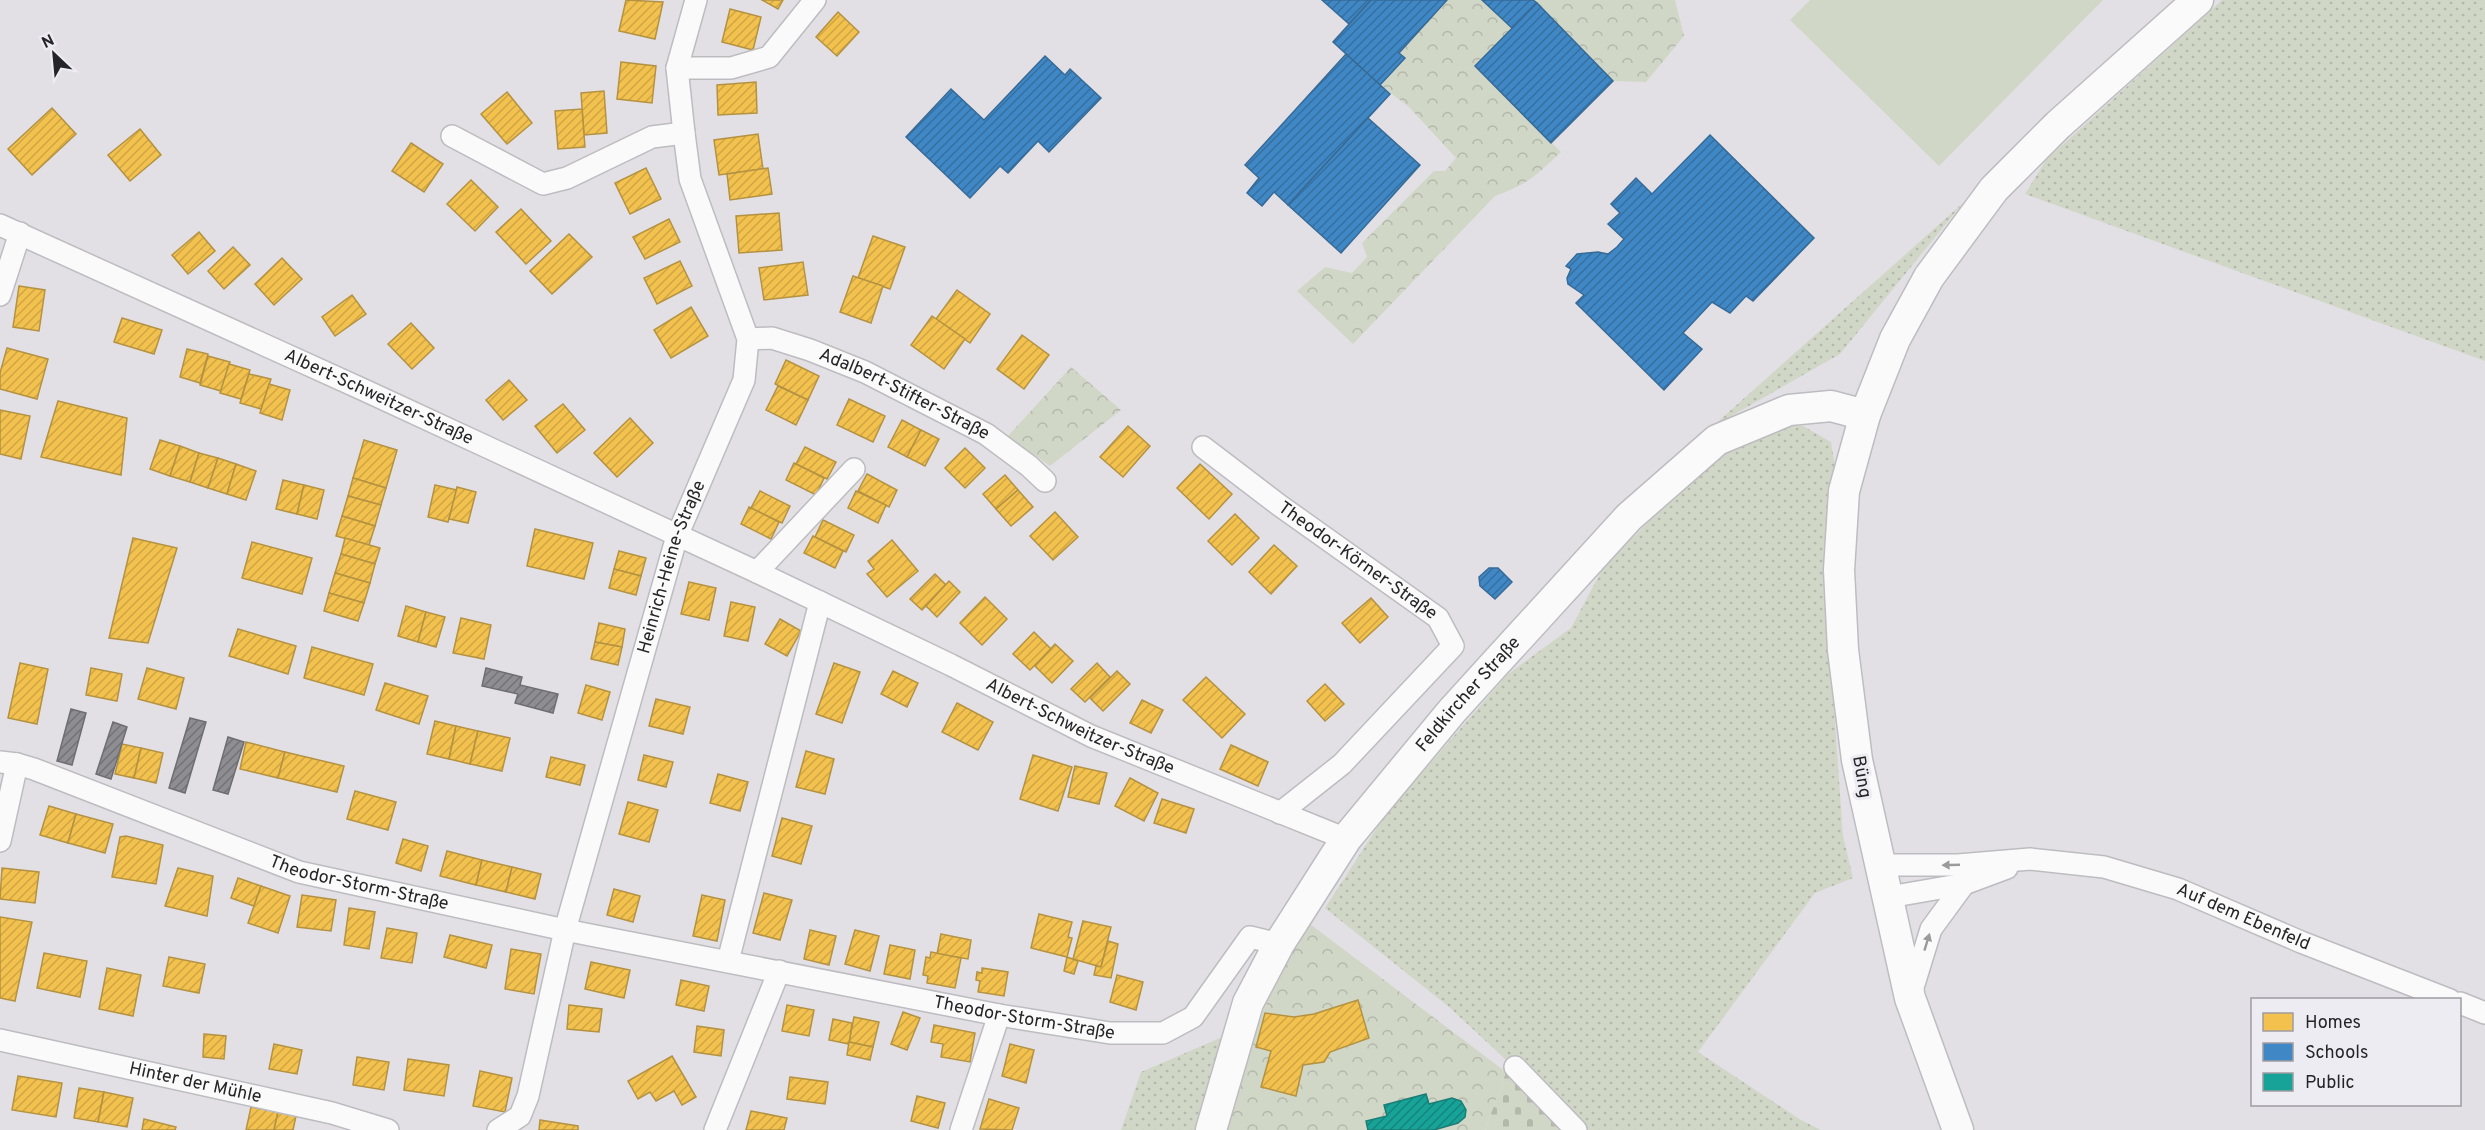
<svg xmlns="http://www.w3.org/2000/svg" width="2485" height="1130" font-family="Overpass,sans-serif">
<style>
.grass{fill:url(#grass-dots)}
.cemetery{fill:url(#cemetery-stones)}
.park{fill:url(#park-crowns)}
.garden{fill:#d1d7c7}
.homes{fill:url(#homes-hatch);stroke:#b49242;stroke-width:1.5}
.schools{fill:url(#schools-hatch);stroke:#376a96;stroke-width:1.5}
.public{fill:url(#public-hatch);stroke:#1b7d76;stroke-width:1.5}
.industry{fill:url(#industry-hatch);stroke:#6e6e72;stroke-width:1.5}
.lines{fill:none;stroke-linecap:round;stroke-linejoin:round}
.street-casing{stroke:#bdbcc0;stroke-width:24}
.secondary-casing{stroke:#bdbcc0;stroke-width:33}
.street{stroke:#fbfafb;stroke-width:21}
.secondary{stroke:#fbfafb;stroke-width:30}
.oneway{fill:#9b9a9c}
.labels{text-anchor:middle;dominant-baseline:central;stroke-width:6;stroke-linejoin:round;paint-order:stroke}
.street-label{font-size:18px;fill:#252527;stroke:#eeecf3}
</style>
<defs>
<pattern id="grass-dots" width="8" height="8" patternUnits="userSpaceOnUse" patternTransform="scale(1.5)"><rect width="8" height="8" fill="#d1d7c7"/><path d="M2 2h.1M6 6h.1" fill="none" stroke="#b3b8ab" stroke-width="1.8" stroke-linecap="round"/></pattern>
<pattern id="cemetery-stones" width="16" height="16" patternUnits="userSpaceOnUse" patternTransform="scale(1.5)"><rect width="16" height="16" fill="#d1d7c7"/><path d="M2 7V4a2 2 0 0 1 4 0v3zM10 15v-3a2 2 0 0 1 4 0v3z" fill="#b3b8ab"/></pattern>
<pattern id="park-crowns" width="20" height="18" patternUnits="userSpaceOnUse" patternTransform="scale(1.5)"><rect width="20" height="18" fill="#d1d7c7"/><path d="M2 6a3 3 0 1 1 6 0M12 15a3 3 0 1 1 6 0" fill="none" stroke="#b3b8ab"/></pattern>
<pattern id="homes-hatch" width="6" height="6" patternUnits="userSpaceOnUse" patternTransform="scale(1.5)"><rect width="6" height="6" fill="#f2c14e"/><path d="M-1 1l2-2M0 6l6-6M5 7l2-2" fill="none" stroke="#cfa644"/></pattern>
<pattern id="schools-hatch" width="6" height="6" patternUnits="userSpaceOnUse" patternTransform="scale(1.5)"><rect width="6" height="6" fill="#3f88c5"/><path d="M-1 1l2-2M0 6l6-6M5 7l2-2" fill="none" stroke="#356fa0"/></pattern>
<pattern id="public-hatch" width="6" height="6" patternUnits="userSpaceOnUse" patternTransform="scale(1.5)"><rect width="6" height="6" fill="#17a398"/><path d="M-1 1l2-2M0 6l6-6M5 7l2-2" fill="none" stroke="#15857c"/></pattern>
<pattern id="industry-hatch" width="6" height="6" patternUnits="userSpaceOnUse" patternTransform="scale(1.5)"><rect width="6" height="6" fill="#8d8d92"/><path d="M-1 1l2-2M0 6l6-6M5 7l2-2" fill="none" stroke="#737377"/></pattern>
</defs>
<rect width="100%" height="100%" fill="#e2e0e5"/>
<g class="grass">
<polygon points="2222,0 2485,0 2485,361 2025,194 2046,160"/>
<polygon points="1963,203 1840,354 1712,427"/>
<polygon points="1772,426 1803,426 1831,442 1835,467 1828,531 1827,609 1843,836 1853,878 1815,893 1698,1052 1801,1120 1821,1130 1582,1130 1449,1007 1325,908 1386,814 1508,674 1571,628 1603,568 1703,467"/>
<polygon points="1227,1035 1199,1130 1121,1130 1141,1072"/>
</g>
<polygon class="cemetery" points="1506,1072 1568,1130 1485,1130"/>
<g class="park">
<path d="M1447,0H1482L1513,29L1475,66L1561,152C1537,175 1527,185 1495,196L1353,344L1297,291L1325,267L1352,273L1367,257L1362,243L1434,171H1445L1456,158L1409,107L1380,85L1404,58L1399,53Z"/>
<polygon points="1533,0 1675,0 1684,36 1646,82 1613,81"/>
<polygon points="1071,367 1121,410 1050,466 1008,436"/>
<polygon points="1306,921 1506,1072 1485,1130 1224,1130 1253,1032"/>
</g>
<polygon class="garden" points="1810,0 2103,0 1939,166 1790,20"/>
<g class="homes">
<polygon points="626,0 663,2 655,39 619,31"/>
<polygon points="762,0 783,0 778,9"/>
<polygon points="730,9 761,17 753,50 722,42"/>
<polygon points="838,12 859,32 837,56 816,37"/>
<polygon points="621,62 656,66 652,103 617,99"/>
<polygon points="756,82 757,113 718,115 717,85"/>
<polygon points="604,91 607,133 584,135 581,93"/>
<polygon points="507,92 532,123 507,144 481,114"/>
<polygon points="52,108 76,134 32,175 8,149"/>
<polygon points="582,109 585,147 558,149 555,111"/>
<polygon points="140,129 161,155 130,181 108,155"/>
<polygon points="758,134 763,169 719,175 714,140"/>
<polygon points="411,143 443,164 424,192 392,171"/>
<polygon points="646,168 661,199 630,214 615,183"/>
<polygon points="768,168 772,194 730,200 727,174"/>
<polygon points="471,180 498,207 475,231 447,204"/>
<polygon points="521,209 551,241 526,264 496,232"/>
<polygon points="779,213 782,250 739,253 736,216"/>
<polygon points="669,219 680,242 645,259 633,237"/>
<polygon points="199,232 215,251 188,274 172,255"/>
<polygon points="569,234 592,257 552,294 530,271"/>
<polygon points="873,236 905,247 890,289 858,278"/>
<polygon points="233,247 250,265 224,289 208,271"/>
<polygon points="282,258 302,279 274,305 255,284"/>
<polygon points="680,261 692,286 657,304 644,278"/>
<polygon points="803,262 808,295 764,300 759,268"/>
<polygon points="853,276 883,286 871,323 840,312"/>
<polygon points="19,286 45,290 39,331 13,327"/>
<polygon points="957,290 990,314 970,343 936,319"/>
<polygon points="352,295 366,314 335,336 322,317"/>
<polygon points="691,307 708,336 671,358 654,330"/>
<polygon points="932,316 965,339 944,369 911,345"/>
<polygon points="122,318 162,330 154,354 114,342"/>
<polygon points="411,323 434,348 412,369 388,344"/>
<polygon points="1022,335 1049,355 1024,389 997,369"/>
<polygon points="7,348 48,359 37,399 0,389 0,373"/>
<polygon points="187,349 208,354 200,383 180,377"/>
<polygon points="208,356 230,362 221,391 200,385"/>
<polygon points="786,360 819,376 808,400 775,384"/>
<polygon points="229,364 250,370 241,399 220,393"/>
<polygon points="249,374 271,379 261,409 240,403"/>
<polygon points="509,380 527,400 503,420 486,400"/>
<polygon points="269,384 290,390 282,420 260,413"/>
<polygon points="778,386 808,400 796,425 766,410"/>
<polygon points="849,399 885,416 873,442 837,425"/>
<polygon points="58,401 127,418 121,475 41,457"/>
<polygon points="563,404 585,430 557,453 535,426"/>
<polygon points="0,410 30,416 21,459 0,454"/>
<polygon points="630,418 653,443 617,477 594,453"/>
<polygon points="902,420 921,430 907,457 888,447"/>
<polygon points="1128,426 1150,446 1123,477 1100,457"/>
<polygon points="921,430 939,439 925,466 907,457"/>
<polygon points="160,440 180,446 170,476 150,469"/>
<polygon points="364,440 397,450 386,488 353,478"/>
<polygon points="180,446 199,453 190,482 170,476"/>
<polygon points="805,447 836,462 827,479 796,464"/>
<polygon points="965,448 985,468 965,488 945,468"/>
<polygon points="199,453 218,458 208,488 190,482"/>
<polygon points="218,458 236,464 227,494 208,488"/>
<polygon points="794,463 824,478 816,495 786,480"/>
<polygon points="236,464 256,471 246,500 227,494"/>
<polygon points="1200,464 1232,494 1209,519 1177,488"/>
<polygon points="867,474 897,490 889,507 858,491"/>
<polygon points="1005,475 1018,490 996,509 983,494"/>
<polygon points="353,478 386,488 381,505 348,496"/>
<polygon points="283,480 304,485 297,514 276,509"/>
<polygon points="304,485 324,490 317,519 297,514"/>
<polygon points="435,485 457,490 448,522 428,517"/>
<polygon points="457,487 476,492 468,523 449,519"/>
<polygon points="1018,490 1033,507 1011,526 996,509"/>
<polygon points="760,491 790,506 782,523 751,508"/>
<polygon points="856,491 886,505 878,523 848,508"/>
<polygon points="348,496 381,505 375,526 342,516"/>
<polygon points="749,507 779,522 771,539 741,524"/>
<polygon points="1055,512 1078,537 1053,560 1030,536"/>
<polygon points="1235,514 1259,538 1232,565 1208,541"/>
<polygon points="342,516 375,526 369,545 336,536"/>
<polygon points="823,520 854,535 846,552 815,537"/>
<polygon points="535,529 593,543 584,579 527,566"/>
<polygon points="813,536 843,551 835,568 804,553"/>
<polygon points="133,538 177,548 148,643 109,638"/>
<polygon points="345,538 380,548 375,564 341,554"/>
<polygon points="892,540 918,571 887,597 867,574 874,569 868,561"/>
<polygon points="252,542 312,558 302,594 242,578"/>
<polygon points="1274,545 1297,566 1271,594 1249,572"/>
<polygon points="619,551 646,558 641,576 614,569"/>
<polygon points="341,554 375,564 370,583 335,573"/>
<polygon points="614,569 641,576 636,595 609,588"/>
<polygon points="335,573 370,583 364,603 329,593"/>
<polygon points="935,574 946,585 922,610 910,599"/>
<polygon points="949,581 960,592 937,617 926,606"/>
<polygon points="689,582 716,588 709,620 681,614"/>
<polygon points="329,593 364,603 358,621 324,611"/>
<polygon points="985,597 1007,619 982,645 960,623"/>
<polygon points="1371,598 1388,617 1360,643 1342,623"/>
<polygon points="731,602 755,607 748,641 724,636"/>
<polygon points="406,606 426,612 418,642 398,636"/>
<polygon points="426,612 445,617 436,647 418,642"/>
<polygon points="461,618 491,625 484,659 453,653"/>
<polygon points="780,619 801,631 787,656 765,644"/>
<polygon points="599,623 625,629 622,647 595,642"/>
<polygon points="238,629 296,646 288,674 229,656"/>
<polygon points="1034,632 1051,649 1030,670 1013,654"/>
<polygon points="595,642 622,647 618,665 591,659"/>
<polygon points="1055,644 1073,661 1052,683 1035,666"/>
<polygon points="312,647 373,664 364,695 304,678"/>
<polygon points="20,663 48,669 37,724 8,718"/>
<polygon points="834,663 860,672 842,723 816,714"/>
<polygon points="1097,663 1110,677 1085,702 1071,689"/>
<polygon points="91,668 122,674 117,701 86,695"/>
<polygon points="147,668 184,678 176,709 138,699"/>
<polygon points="893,671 918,683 907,707 881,694"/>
<polygon points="1117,671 1130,684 1103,711 1090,698"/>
<polygon points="1206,677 1245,714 1222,738 1183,700"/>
<polygon points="385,683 428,696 419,724 376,710"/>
<polygon points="1325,684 1344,704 1325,721 1307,701"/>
<polygon points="586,685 610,692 602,720 578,713"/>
<polygon points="656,699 690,707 683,734 649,726"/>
<polygon points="1142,700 1163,710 1151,733 1130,723"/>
<polygon points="957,703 993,722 978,750 942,732"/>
<polygon points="435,721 456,726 449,759 427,754"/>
<polygon points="456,726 478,731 470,764 449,759"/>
<polygon points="478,731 510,738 502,771 470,764"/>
<polygon points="246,742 285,752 278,778 240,769"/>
<polygon points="122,744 141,748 134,778 115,774"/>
<polygon points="1231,745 1268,762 1258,786 1220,769"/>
<polygon points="141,748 163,753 156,783 134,778"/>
<polygon points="806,751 834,759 825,794 796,787"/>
<polygon points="285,752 344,766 337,792 278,778"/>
<polygon points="644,755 673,762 666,787 638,780"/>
<polygon points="1033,755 1072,767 1058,811 1020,799"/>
<polygon points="551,757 585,765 580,785 546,777"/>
<polygon points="1075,766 1107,773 1099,804 1068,797"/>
<polygon points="718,774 748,782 740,811 710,803"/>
<polygon points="1130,778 1158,793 1144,821 1115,806"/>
<polygon points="355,791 396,802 388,830 347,819"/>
<polygon points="1162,799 1194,809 1186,833 1154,823"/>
<polygon points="628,802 658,810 649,842 619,834"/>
<polygon points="49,806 76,814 68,843 40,835"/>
<polygon points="76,814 113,824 105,853 68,843"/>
<polygon points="782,818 812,826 801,864 772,856"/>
<polygon points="126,836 163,845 156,884 112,877 120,837"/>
<polygon points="403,839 428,846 421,871 396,863"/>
<polygon points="447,851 482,860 476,885 440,876"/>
<polygon points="482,860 512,867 506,892 476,885"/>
<polygon points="512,867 541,874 535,899 506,892"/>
<polygon points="2,868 39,872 35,903 0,899"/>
<polygon points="178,868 213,876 207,916 165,906"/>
<polygon points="238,878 261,886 254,906 231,898"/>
<polygon points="261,886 290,896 278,933 248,923"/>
<polygon points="614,889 640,896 633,922 607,915"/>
<polygon points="764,893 792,900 780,940 753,933"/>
<polygon points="302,895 336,900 331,931 297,927"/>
<polygon points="702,895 725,900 717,941 693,936"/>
<polygon points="349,908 375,912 369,949 344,945"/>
<polygon points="1039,914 1072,922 1068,937 1072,938 1067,957 1031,948"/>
<polygon points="0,917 32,922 15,1001 0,998"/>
<polygon points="1083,921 1111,927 1101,967 1073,959"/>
<polygon points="387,928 417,933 412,963 381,958"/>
<polygon points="810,930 836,936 829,965 804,959"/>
<polygon points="855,930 879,936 870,971 845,964"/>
<polygon points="941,934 971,940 968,959 937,954"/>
<polygon points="450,935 492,945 486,968 444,957"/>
<polygon points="1108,941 1118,944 1111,978 1094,975 1096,966 1101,967"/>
<polygon points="890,945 915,950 910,979 884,974"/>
<polygon points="511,949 541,954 534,994 505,989"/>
<polygon points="931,952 961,958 955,988 927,983 928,976 923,975 926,957 930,958"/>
<polygon points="44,953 87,961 80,997 37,988"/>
<polygon points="169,957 205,964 199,993 163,986"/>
<polygon points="1067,957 1078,961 1074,974 1064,971"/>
<polygon points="591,962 630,970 624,998 585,989"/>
<polygon points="107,968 141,975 133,1016 99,1009"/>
<polygon points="982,968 1008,972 1004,996 978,992 980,981 976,980 977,972 982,973"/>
<polygon points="1117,975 1143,982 1136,1010 1110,1002"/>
<polygon points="681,980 709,986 704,1011 676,1005"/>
<polygon points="1358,1000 1369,1038 1330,1052 1324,1062 1303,1065 1296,1096 1261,1087 1271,1051 1256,1047 1265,1013 1294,1017 1314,1014"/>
<polygon points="569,1005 602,1009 599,1032 567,1029"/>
<polygon points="787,1005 814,1010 809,1036 782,1031"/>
<polygon points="903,1012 920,1018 907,1050 891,1044"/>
<polygon points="854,1017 879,1022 873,1047 849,1042"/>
<polygon points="833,1019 852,1023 849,1044 829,1040"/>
<polygon points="934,1025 975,1033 970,1062 941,1057 943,1044 931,1042"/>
<polygon points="697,1026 724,1030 721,1056 694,1052"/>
<polygon points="204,1034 226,1036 224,1059 203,1057"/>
<polygon points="849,1042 873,1047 870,1060 847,1055"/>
<polygon points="274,1044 302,1050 297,1074 269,1069"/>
<polygon points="1010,1044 1034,1050 1026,1083 1002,1076"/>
<polygon points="672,1056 696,1097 682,1105 674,1091 656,1101 650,1092 638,1099 628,1081"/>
<polygon points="357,1057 389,1062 384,1090 353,1085"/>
<polygon points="408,1059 449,1065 444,1096 404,1090"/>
<polygon points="480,1071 512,1078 505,1112 473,1106"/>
<polygon points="18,1076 62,1083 56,1117 12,1110"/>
<polygon points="790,1077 828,1082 825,1104 787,1099"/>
<polygon points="79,1088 104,1092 98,1122 74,1118"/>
<polygon points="104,1092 133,1098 127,1127 98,1122"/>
<polygon points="917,1096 945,1103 938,1128 911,1121"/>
<polygon points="989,1099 1019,1108 1012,1130 980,1129"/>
<polygon points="251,1107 278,1112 274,1130 246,1130"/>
<polygon points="751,1111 787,1118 784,1130 746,1130"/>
<polygon points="278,1112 296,1116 293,1130 274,1130"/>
<polygon points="144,1119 176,1127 175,1130 142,1130"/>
<polygon points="540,1120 578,1126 578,1130 539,1130"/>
</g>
<g class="schools">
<polygon points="1322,0 1371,0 1349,24"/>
<polygon points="1371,0 1447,0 1399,53 1405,58 1380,85 1333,42"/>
<polygon points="1482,0 1533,0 1537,3 1513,29"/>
<polygon points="1537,3 1613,81 1551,143 1475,66"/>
<polygon points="1346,54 1390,94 1288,205 1274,192 1262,206 1247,193 1259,178 1245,165"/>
<polygon points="1045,56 1065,75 1070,69 1101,98 1049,152 1038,141 1008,173 1000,166 970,198 906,137 951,89 984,120"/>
<polygon points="1368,118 1420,165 1341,253 1288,205"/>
<polygon points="1710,135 1814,238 1753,301 1746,296 1730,313 1712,302 1683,333 1702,349 1664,390 1576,303 1584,295 1568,284 1567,278 1571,269 1566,266 1577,254 1598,252 1608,254 1617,247 1624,239 1608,224 1620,213 1611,204 1636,178 1652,194"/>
<polygon points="1489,568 1498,568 1512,582 1495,599 1480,586 1479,577"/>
</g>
<polygon class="public" points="1426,1094 1429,1104 1452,1098 1461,1101 1466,1110 1465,1117 1458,1123 1434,1130 1368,1130 1366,1121 1387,1116 1384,1105"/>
<g class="industry">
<polygon points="486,668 522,677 520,685 558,694 553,713 515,703 518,694 482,686"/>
<polygon points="71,709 86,713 72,765 57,761"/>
<polygon points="190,718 206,722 185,793 169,788"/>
<polygon points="113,722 127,727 111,779 96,774"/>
<polygon points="228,737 244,742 228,794 213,790"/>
</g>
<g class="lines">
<defs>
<g id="street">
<polyline points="677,68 731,68 769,57 815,0"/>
<polyline points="452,136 543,184 567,178 652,137 684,133"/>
<path id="s1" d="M0,225L364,390L757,572L951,665L1091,736L1346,839"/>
<polyline points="0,295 20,233"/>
<path id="s2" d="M748,339L772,338L810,350L865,372L986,434L1029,466L1045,481"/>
<path id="s3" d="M1203,447L1279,505L1438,618L1453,646L1342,764L1280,813"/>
<polyline points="757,572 854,469"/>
<path id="s4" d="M0,762L17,764L34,769L299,872L565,930L999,1015L1110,1033H1163L1193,1017L1250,937L1279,944"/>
<polyline points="0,841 17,764"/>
<path id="s5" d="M1881,865H1958L2030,859L2104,867L2178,889L2301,942L2450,1000"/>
<polyline points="1889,897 1964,884 2007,868"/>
<polyline points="728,961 820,602"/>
<polyline points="1911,994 1931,929 1964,884"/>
<polyline points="2460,1003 2485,1013"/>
<path id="s6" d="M0,1040L332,1113L388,1130"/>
<polyline points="1515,1067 1576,1130"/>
<path id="s7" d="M498,1130L520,1116L528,1096L565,930L677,536L744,380L748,339L690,179L684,133L677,68L696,0"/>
<polyline points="715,1130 779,971"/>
<polyline points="961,1130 999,1015"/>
</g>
<g id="secondary">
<path id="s8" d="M1211,1130L1248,1003L1279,944L1346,839L1452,711L1491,668L1629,517L1717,440L1789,410L1831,406L1865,415"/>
<polyline points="1958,1130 1910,998 1857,760 1843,650 1839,570 1844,491 1865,415 1895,339 1929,277 1994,189 2058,125 2198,0"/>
</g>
</defs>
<use href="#street" class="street-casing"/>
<use href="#secondary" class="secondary-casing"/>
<use href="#street" class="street"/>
<use href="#secondary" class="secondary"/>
</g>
<defs><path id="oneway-solid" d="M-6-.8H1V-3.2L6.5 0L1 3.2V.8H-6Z" transform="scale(1.5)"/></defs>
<g class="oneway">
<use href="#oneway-solid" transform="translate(1951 865) rotate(178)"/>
<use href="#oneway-solid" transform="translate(1927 942) rotate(-73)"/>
</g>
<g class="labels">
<g class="street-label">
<text stroke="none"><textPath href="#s2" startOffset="168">Adalbert-Stifter-Straße</textPath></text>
<text stroke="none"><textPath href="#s1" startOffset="416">Albert-Schweitzer-Straße</textPath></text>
<text stroke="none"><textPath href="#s3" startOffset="192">Theodor-Körner-Straße</textPath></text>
<text stroke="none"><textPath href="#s7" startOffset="596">Heinrich-Heine-Straße</textPath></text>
<text stroke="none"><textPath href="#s8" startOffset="513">Feldkircher Straße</textPath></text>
<text stroke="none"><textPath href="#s1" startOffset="1191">Albert-Schweitzer-Straße</textPath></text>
<text transform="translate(1861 777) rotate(80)">Büng</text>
<text stroke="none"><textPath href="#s4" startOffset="380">Theodor-Storm-Straße</textPath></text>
<text stroke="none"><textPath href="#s5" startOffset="372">Auf dem Ebenfeld</textPath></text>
<text stroke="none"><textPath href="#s4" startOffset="1059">Theodor-Storm-Straße</textPath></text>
<text stroke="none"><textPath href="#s6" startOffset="200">Hinter der Mühle</textPath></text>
</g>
</g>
<rect x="2251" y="998" width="210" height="108" fill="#eeecf3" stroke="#9e9ca1" stroke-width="1.5"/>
<rect x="2263" y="1013" width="30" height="18" fill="#f2c14e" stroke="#9e9ca1" stroke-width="1.5"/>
<text x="2305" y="1028" font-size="18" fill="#252527">Homes</text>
<rect x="2263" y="1043" width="30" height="18" fill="#3f88c5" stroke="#9e9ca1" stroke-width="1.5"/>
<text x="2305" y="1058" font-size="18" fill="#252527">Schools</text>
<rect x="2263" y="1073" width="30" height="18" fill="#17a398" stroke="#9e9ca1" stroke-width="1.5"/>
<text x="2305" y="1088" font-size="18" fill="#252527">Public</text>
<g transform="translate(54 54) rotate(334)" stroke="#eeecf3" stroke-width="4.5" paint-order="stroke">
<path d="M0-4.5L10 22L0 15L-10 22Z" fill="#252527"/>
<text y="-9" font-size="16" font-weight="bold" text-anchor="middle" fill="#252527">N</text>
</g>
</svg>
